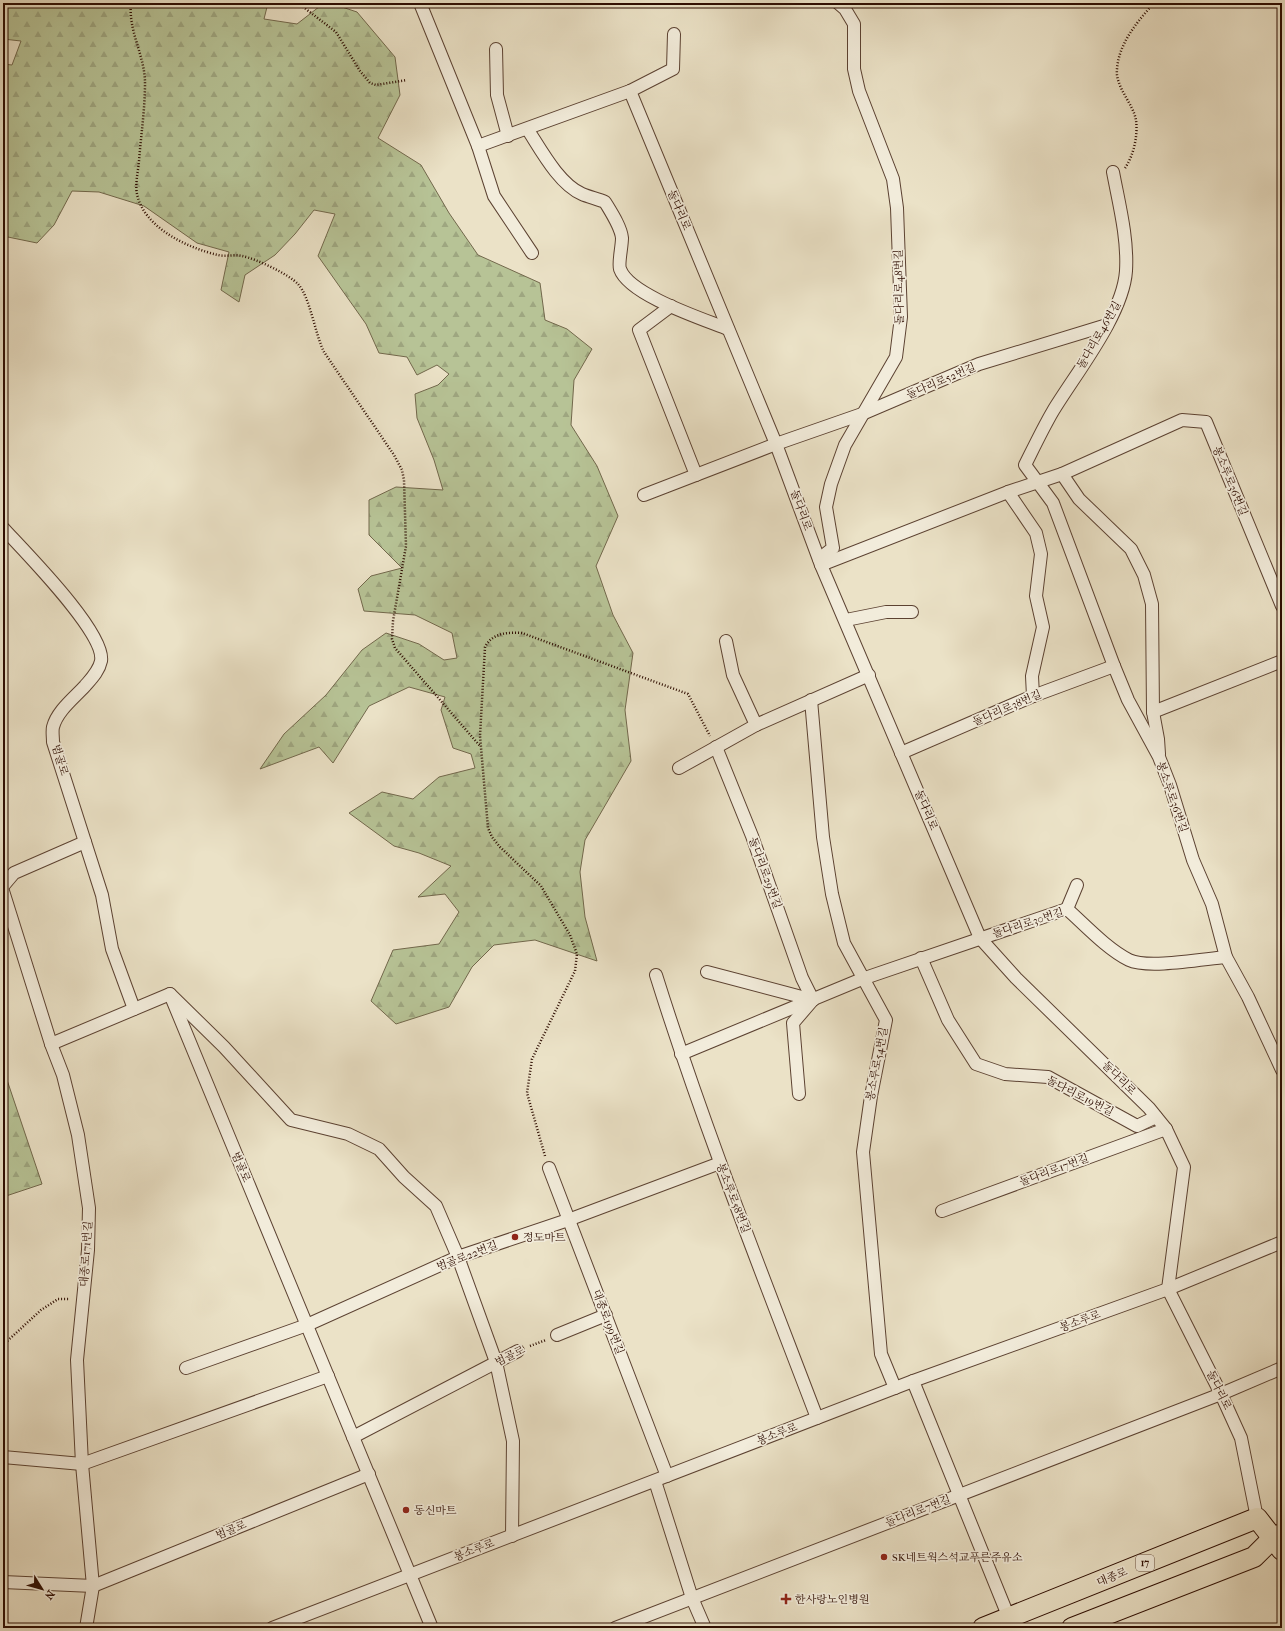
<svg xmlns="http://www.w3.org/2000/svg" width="1285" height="1631" font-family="'IM FELL French Canon','Noto Serif KR',serif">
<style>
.forest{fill:url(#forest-firs);stroke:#72684c}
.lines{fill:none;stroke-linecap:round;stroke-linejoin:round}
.street-casing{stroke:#5c4232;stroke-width:14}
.primary-casing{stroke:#2d0c01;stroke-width:22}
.path{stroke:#2d0c01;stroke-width:2.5;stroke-dasharray:1 2;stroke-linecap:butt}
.street{stroke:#f2ecdb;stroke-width:12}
.primary{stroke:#ebe2c7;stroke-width:20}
.poi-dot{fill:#8f2418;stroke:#f2ecdb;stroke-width:1.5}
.labels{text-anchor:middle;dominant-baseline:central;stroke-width:3.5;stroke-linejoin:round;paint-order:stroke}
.shield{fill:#f2ecdb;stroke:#684f42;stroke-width:1}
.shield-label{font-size:10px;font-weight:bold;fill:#2d0c01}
.street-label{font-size:11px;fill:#2d0c01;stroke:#f2ecdb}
.poi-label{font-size:11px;fill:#2d0c01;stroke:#f2ecdb;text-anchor:start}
</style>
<defs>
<pattern id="forest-firs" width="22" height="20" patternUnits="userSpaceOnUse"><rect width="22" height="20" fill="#b7c396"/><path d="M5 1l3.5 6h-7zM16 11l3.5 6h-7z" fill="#9ea680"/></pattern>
</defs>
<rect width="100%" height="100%" fill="#ebe2c7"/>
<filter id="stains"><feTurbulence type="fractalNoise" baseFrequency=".005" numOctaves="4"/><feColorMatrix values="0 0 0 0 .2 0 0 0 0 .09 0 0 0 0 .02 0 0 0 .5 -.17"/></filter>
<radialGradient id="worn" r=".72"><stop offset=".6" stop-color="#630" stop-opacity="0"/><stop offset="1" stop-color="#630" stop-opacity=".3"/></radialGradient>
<g class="forest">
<polygon points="3,3 268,3 264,19 297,24 324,3 330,3 357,12 395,57 400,95 378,138 421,165 449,213 478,255 540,283 545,320 567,329 592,349 574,380 571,425 597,466 618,516 596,566 613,615 633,653 625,710 631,761 585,840 580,872 585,917 597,961 535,940 494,945 472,967 449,1007 396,1024 371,1001 393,950 439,944 459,912 445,894 418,897 451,866 419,853 394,846 349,813 382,792 413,799 439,777 475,768 471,754 453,748 441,710 445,697 409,687 369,706 333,763 319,747 260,769 284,734 326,695 362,650 386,633 419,644 444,660 457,658 452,633 415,615 364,611 358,589 371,576 402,568 369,535 369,500 396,487 443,490 434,460 417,418 415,394 438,385 449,374 437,365 417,375 407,357 379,353 366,324 318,256 335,214 314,210 295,234 275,255 245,275 239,302 221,290 229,252 197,243 144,206 99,192 72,191 54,225 37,243 3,236 3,64 12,65 21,41 3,39"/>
<polygon points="3,1068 42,1184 3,1197"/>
</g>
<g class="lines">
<defs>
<g id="street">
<polyline points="420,3 478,146 494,196 532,253"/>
<polyline points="496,49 497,95 508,136"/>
<polyline points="630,91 776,444 821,565 980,938 1016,978 1149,1108 1166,1129 1184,1167 1168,1289 1221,1394 1241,1438 1257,1518"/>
<path d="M528,130C541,150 559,184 582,194C589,197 598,199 605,202C611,212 621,227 622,238C622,247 618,263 620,269C629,295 703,319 728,329"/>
<polyline points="478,146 630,91 673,69 674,34"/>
<path d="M1113,172C1119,204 1128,238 1126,271C1123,315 1076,373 1053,411C1043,428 1034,447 1025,465L1053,503L1114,666L1128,700L1159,757L1170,785L1193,860L1212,904L1226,957L1248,997L1282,1070"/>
<polyline points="671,306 639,330 696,475"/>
<polyline points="1062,474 1079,499 1131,549 1144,575 1152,604 1153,712 1158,739 1159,754"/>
<polyline points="1008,492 1036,533 1041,554 1036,596 1043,627 1032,676 1033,696"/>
<polyline points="644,495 776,444 862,414 979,364 1107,325"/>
<path d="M3,528C23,550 106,633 101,661C99,671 91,679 85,686C74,698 57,711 53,727C52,731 53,737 53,742L102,895L112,949L134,1009"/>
<polyline points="819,559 833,548 826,507 831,484 845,445 896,357 901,317 897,208 893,179 859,91 854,69 854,24 845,9 838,3"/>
<polyline points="821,565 1008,492 1062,474 1182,420 1206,422 1282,606"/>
<polyline points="846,620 886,612 912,612"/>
<polyline points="726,641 733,675 756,725"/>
<polyline points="811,700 823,837 832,894 844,943 886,1020 871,1096 863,1152 881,1354 895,1388"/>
<polyline points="1153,712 1282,661"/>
<polyline points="716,747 752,836 802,978 813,1000"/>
<polyline points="901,753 1033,696 1114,666"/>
<polyline points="679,768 756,725 869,675"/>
<polyline points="3,886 14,873 85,842"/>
<polyline points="3,891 51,1044 63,1075 78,1135 89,1208 88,1250 77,1360 82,1464 93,1586 86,1628"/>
<polyline points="1067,909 1077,885"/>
<polyline points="921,958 948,1020 976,1064 1005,1074 1048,1077 1137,1126 1156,1117"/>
<polyline points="707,972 813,1000"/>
<path d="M656,975C703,1125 761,1271 817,1418"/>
<polyline points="170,994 224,1047 291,1120 348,1134 379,1149 404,1177 436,1206 458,1257 496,1362 513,1441 512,1536"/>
<polyline points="172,999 432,1628"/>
<polyline points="51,1044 170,994"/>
<path d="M681,1054L862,979L1067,909C1085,925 1107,949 1129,960C1148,969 1203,959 1226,957"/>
<polyline points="799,1094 793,1023 811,1002"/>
<polyline points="549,1168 667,1476"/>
<polyline points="942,1211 1166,1129"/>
<polyline points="557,1335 606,1315"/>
<polyline points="186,1368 307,1325 458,1257 568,1220 720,1163"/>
<polyline points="913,1381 1009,1618"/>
<polyline points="353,1437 518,1351"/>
<polyline points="3,1457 82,1464 328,1376"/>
<polyline points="655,1481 692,1598 705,1628"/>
<polyline points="3,1582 93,1586 369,1474"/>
<polyline points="272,1628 913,1381 1168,1289 1282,1242"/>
<polyline points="615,1628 1221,1394 1282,1368"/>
</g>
<g id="primary">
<polyline points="983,1628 1257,1518 1282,1550"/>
<polyline points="1072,1628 1254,1557 1274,1537 1282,1534"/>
</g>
</defs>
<use href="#street" class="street-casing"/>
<use href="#primary" class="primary-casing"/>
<g class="path">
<path d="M131,3C128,31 145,56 145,83C145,109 141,135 139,161C138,172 135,184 137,194C144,228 188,248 218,255C226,257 234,254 242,256C257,259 288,274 298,284C310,297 315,334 324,352L394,455L402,470L404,480L406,546L393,621L392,639L395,648L480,746"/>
<polyline points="298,3 336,32 360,71 370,83 376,85 407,80"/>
<path d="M1125,168C1134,155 1138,135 1136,120C1133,103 1115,87 1117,69C1119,43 1137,22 1154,3"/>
<path d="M545,1156L527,1093L532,1059L575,971L577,954L570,935L541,886L500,847L492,837L488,828L480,736L485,647C492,633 508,632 522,633L688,694L710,736"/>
<polyline points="3,1345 41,1310 58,1299 70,1299"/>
<polyline points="530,1346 546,1340"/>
</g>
<use href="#street" class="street"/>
<use href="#primary" class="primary"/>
</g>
<g class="poi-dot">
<circle cx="515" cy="1237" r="4"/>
<circle cx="406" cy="1510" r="4"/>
<circle cx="884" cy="1557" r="4"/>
<path d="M784 1593h4v4h4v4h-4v4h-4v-4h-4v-4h4z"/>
</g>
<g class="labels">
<rect class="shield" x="1136" y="1555" width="18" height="16" rx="3"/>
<g class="shield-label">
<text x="1145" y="1563">17</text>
</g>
<g class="street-label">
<text transform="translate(679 210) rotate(67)">돌다리로</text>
<text transform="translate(899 287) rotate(-91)">돌다리로48번길</text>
<text transform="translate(1099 335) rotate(-60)">돌다리로46번길</text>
<text transform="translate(941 381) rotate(-23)">돌다리로52번길</text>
<text transform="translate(1230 481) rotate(68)">봉소루로36번길</text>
<text transform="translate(801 510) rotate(70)">돌다리로</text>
<text transform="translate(1007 708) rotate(-23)">돌다리로38번길</text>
<text transform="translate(60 760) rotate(73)">범골로</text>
<text transform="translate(1172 797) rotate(71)">봉소루로36번길</text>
<text transform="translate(926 810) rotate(67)">돌다리로</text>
<text transform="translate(765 873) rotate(70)">돌다리로29번길</text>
<text transform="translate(1028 923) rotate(-18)">돌다리로30번길</text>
<text transform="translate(877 1064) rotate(-79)">봉소루로54번길</text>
<text transform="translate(1119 1078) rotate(45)">돌다리로</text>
<text transform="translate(1080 1096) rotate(27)">돌다리로19번길</text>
<text transform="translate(241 1167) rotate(67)">범골로</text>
<text transform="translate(1054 1170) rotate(-20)">돌다리로17번길</text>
<text transform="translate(733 1198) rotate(69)">봉소루로58번길</text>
<text transform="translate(86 1254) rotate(-86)">대종로171번길</text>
<text transform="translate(467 1256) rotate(-21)">범골로22번길</text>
<text transform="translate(1080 1321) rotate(-20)">봉소루로</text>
<text transform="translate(608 1322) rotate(69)">대종로199번길</text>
<text transform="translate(510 1356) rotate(-26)">범골로</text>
<text transform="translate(1219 1390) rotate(64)">돌다리로</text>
<text transform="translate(777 1434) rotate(-21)">봉소루로</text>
<text transform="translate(918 1511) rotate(-21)">돌다리로7번길</text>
<text transform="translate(231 1530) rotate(-22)">범골로</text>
<text transform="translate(474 1550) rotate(-21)">봉소루로</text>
<text transform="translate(1112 1577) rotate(-22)">대종로</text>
</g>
<g class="poi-label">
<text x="523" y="1237">정도마트</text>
<text x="414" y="1510">동신마트</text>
<text x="892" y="1557">SK네트웍스석교푸른주유소</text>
<text x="795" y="1599">한사랑노인병원</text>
</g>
</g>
<rect width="1285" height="1631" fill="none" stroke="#ebe2c7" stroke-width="16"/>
<rect x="4" y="4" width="1277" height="1623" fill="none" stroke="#2d0c01" stroke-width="2"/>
<rect x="8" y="8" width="1269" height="1615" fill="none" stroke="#2d0c01"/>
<g transform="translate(42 1589) rotate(127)" stroke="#f2ecdb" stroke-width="3" paint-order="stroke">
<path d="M0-3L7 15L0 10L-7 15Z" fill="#2d0c01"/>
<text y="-6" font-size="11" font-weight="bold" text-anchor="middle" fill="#2d0c01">N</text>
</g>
<rect width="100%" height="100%" filter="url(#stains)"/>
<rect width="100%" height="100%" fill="url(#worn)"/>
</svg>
